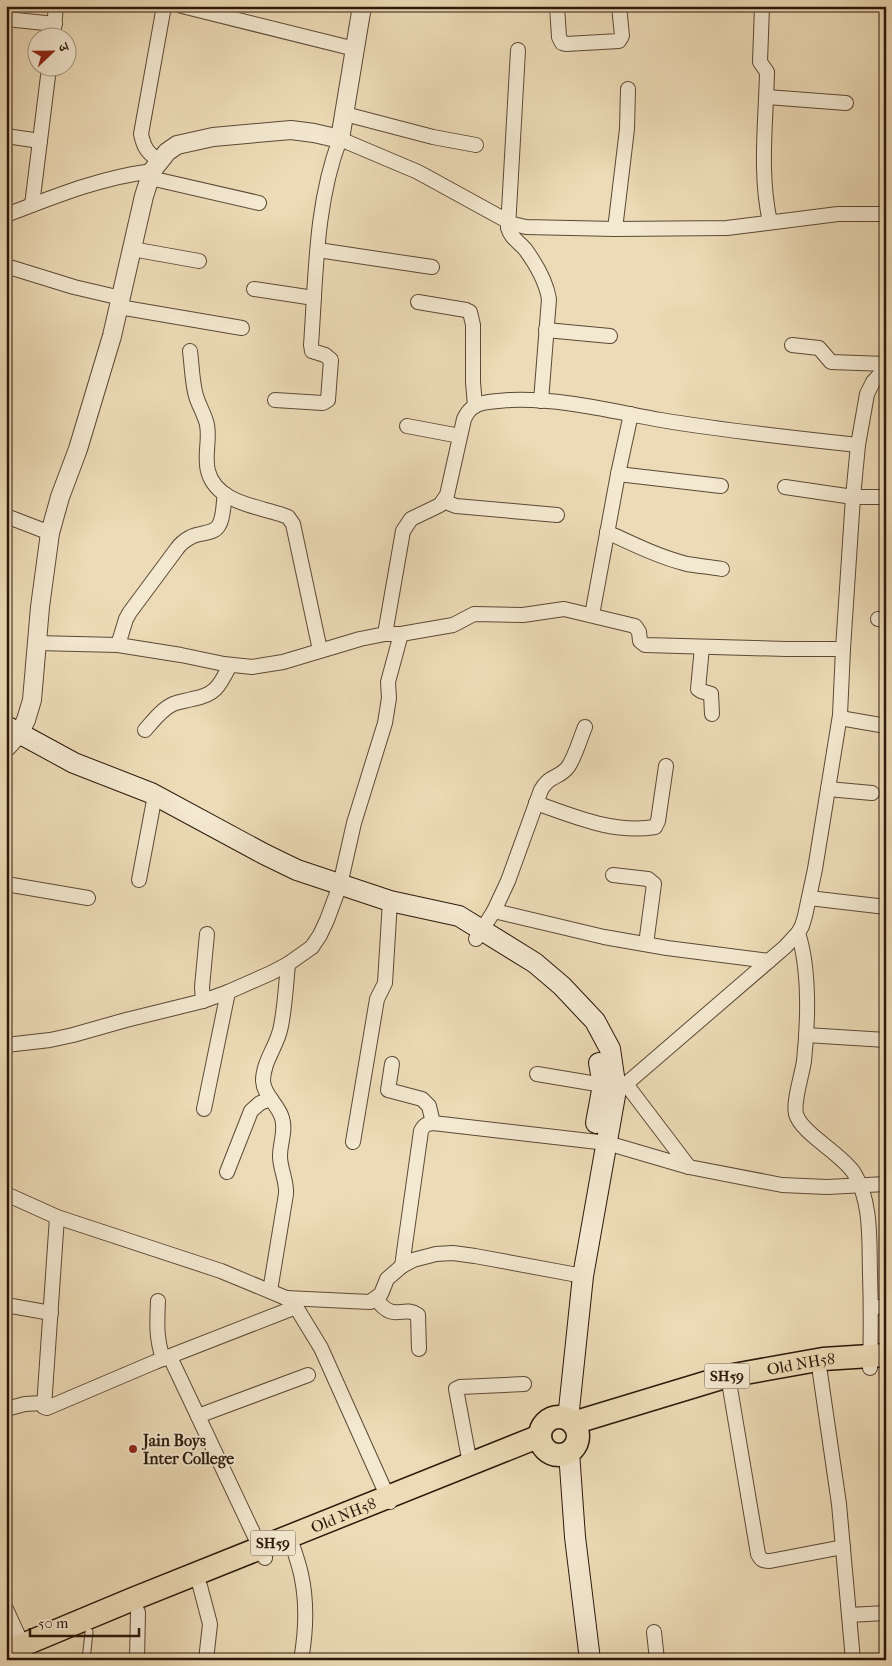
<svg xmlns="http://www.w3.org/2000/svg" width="892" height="1666" font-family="'IM FELL French Canon','Noto Serif Devanagari',serif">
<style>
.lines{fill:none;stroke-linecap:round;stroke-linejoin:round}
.service-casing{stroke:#5c4935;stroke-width:9}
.minor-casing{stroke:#5c4935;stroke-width:16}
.tertiary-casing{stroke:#5c4935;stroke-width:20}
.secondary-casing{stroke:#2c180a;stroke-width:22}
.primary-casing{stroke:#2c180a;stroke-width:25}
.service{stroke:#f3e8d0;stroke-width:7}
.minor{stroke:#f3e8d0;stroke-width:14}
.tertiary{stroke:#f3e8d0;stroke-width:18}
.secondary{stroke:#f3e8d0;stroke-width:20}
.primary{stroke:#ecdbb6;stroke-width:22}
.poi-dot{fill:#8f2418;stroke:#f3e8d0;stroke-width:2}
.labels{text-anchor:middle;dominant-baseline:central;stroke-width:4;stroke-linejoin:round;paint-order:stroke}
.shield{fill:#f3e8d0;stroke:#685645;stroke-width:1}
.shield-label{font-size:15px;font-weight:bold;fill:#2c180a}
.street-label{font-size:16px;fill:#2c180a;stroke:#f3e8d0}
.poi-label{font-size:16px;font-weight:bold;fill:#2c180a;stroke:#f3e8d0;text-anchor:start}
</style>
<rect width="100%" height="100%" fill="#ecdbb6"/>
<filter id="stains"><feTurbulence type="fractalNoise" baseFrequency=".004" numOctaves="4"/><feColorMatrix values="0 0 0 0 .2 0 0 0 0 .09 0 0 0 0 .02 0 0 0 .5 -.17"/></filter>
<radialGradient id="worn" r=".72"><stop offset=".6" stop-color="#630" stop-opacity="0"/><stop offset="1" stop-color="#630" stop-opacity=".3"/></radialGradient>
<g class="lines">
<defs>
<polyline id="service" points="86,1660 89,1632"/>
<g id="minor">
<polyline points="182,6 355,49"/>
<polyline points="557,6 559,37 562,43 566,44 619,41 622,36 619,6"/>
<path d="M762,6L760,62L767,72C766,121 759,173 770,222"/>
<polyline points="6,19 55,24"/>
<polyline points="53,38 56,6"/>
<path d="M518,50L508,228C511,238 518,241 525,249C536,264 546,281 549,299L541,401"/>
<polyline points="767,97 846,103"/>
<polyline points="345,114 433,137 476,145"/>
<polyline points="6,136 40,141"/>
<path d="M159,161C147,152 144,148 141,134L164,6"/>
<polyline points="150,178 259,203"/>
<polyline points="32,205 49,68"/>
<path d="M6,215C56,196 99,178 152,171"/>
<polyline points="615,229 627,129 628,89"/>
<polyline points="132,249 199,261"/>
<polyline points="318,250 432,267"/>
<polyline points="6,266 74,287 121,298"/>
<polyline points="254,289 314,298"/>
<polyline points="418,302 466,310 470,312 473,325 473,382 475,406"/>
<polyline points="119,307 242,328"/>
<polyline points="546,330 610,336"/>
<polyline points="792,345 819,348 831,362 886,364"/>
<path d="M190,351C192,366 192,382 196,396C199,406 205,415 207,425C210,440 204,456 208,471C216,502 255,506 280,514L288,517L293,524L320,650"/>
<path d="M275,400L323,403L328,400L331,360L325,355L312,351L311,345C316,277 315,204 340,139L418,172L500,217L513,224L526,227L615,229L727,228L838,214H886"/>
<polyline points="407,426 460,436"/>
<polyline points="618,474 721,486"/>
<polyline points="785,487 853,497 886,497"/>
<polyline points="443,501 456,506 557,515"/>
<polyline points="6,516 50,533"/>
<path d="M607,532C633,544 659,557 687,564C699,566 711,567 722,569"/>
<polyline points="592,615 618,474 631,414"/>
<polyline points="878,619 886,620"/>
<path d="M385,634L403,531L411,519L440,505L447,495L464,419C468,410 473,405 483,403C492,401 501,401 510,400C561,398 611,411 661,420C726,431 792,438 858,445"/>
<polyline points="36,643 118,645 181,655 224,664 252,667 283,662 360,639 385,634 401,634 453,625 474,614 523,615 564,609 635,626 639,632 640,641 645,645 786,649 843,649"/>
<path d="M118,645L126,619L130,612L176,550C180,544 185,540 191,537C199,532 214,535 219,525C224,517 223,504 225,494"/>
<polyline points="702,647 698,689 701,691 711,694 712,714"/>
<polyline points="840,718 886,726"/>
<path d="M145,730C153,721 162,709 173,704C180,701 186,701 192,699C216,695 220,685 230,665"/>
<polyline points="828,789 872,793"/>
<path d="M536,803C573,816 614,834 655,827L658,821L666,766"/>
<polyline points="613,875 648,879 654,884 646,944"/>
<polyline points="139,880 155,795"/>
<polyline points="6,884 88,898"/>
<polyline points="809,898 886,907"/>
<path d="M494,911L508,881L541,790C549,775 560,778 568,767C575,757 580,739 585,727"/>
<path d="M798,933C810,969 808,1024 804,1061C802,1075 793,1102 796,1114C801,1133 842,1154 854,1173C872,1202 869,1241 870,1273C871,1305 871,1336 870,1368"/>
<polyline points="476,939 494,911 604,937 667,948 769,961"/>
<polyline points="203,1001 202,987 207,934"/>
<polyline points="806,1035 886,1040"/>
<polyline points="6,1045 50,1040 73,1035 126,1020 203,1001 228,992 271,973 288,964 312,947 320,935 327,920 340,885 354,823 385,723 389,698 388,682 401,634"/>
<polyline points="392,1064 388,1090 422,1099 429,1106 433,1123"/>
<polyline points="537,1074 603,1085"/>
<polyline points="626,1084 689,1167"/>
<polyline points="610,1093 626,1084 785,947 798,933 802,926 805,916 815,869 840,715 843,649 853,497 858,445 867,394 873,382 886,368"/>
<polyline points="204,1109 228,992"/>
<polyline points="353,1142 377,999 385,983 390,901"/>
<polyline points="227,1172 251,1111 260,1103 271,1099"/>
<polyline points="6,1194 57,1217 221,1271 286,1298 296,1307 321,1348 390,1502"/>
<polyline points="57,1217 44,1407 47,1408 155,1362 296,1307"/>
<path d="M402,1266L421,1131C424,1125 426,1124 433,1123L607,1143L689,1167L782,1185L827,1187L886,1184"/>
<path d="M270,1291L286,1194C287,1181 280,1169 280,1156C280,1143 286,1131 282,1118C278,1104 264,1096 263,1081C263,1061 278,1045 281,1026C285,1006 286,985 288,964"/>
<polyline points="286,1298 370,1302 381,1294 387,1279 402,1266 413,1260 436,1254 453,1253 475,1256 583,1276"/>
<path d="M376,1299C395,1324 402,1304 418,1315L419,1349"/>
<path d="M158,1301C157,1324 156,1337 163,1359"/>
<polyline points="6,1305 51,1313"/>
<polyline points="871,1307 886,1307"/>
<polyline points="170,1357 265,1558"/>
<polyline points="820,1373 839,1504 853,1660"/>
<path d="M728,1376L758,1554C761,1560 763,1561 770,1561L843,1547"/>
<polyline points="6,1409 25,1404 43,1403"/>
<polyline points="198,1416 308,1375"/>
<polyline points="470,1464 456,1389 460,1387 524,1384"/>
<path d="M293,1547C296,1556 299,1565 301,1574C307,1601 306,1632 301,1660"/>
<polyline points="200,1586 210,1624 206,1660"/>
<polyline points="6,1609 23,1646"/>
<polyline points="849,1615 886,1613"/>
<polyline points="654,1632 657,1660"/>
<polyline points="137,1660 138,1612"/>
</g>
<polyline id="tertiary" points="6,748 19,734 26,720 32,700 40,607 50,533 60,497 78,449 112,336 144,196 152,171 167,152 177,145 213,137 291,130 314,133 340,139 362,6"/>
<g id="secondary">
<polyline points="6,726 74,763 151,793 264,854 297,870 390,901 459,916 535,963 562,986 595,1021 610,1049 616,1090 583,1276 568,1419"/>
<polyline points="596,1123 603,1085 599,1063"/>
<polyline points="569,1452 575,1537 590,1660"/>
</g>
<g id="primary">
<circle cx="559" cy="1436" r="19"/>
<path id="s1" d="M573,1423L728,1376L823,1359L886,1355"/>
<path id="s2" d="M6,1652L133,1599L540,1436"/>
</g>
</defs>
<use href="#service" class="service-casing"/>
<use href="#minor" class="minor-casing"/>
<use href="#tertiary" class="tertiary-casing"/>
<use href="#secondary" class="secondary-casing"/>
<use href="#primary" class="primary-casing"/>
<use href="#service" class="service"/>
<use href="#minor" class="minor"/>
<use href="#tertiary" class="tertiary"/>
<use href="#secondary" class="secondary"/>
<use href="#primary" class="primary"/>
</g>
<circle class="poi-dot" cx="133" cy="1449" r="5"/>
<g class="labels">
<g class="shield">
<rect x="704.5" y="1363.5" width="45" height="25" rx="4"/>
<rect x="250.5" y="1530.5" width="45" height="25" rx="4"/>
</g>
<g class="shield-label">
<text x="727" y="1376">SH59</text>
<text x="273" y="1543">SH59</text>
</g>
<g class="street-label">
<text stroke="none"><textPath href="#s1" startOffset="236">Old NH58</textPath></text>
<text stroke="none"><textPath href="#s2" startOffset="364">Old NH58</textPath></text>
</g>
<g class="poi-label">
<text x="143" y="1440">Jain Boys<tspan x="143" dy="18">Inter College</tspan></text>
</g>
</g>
<rect width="892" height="1666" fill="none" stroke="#ecdbb6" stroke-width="25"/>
<rect x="8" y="8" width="877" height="1651" fill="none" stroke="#2c180a" stroke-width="2.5"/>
<rect x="12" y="12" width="867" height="1641" fill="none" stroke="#2c180a"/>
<g transform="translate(52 52) rotate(68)"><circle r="24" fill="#f3e8d0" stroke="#a39581"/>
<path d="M0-4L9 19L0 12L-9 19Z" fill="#8f2418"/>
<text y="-8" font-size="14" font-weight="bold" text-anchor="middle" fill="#2c180a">उ</text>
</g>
<path d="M30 1628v8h109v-8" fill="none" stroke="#2c180a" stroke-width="2.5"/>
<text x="38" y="1628" font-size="15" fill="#2c180a" stroke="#f3e8d0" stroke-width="4" paint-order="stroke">50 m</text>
<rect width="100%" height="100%" filter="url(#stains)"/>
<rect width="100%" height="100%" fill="url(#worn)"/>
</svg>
